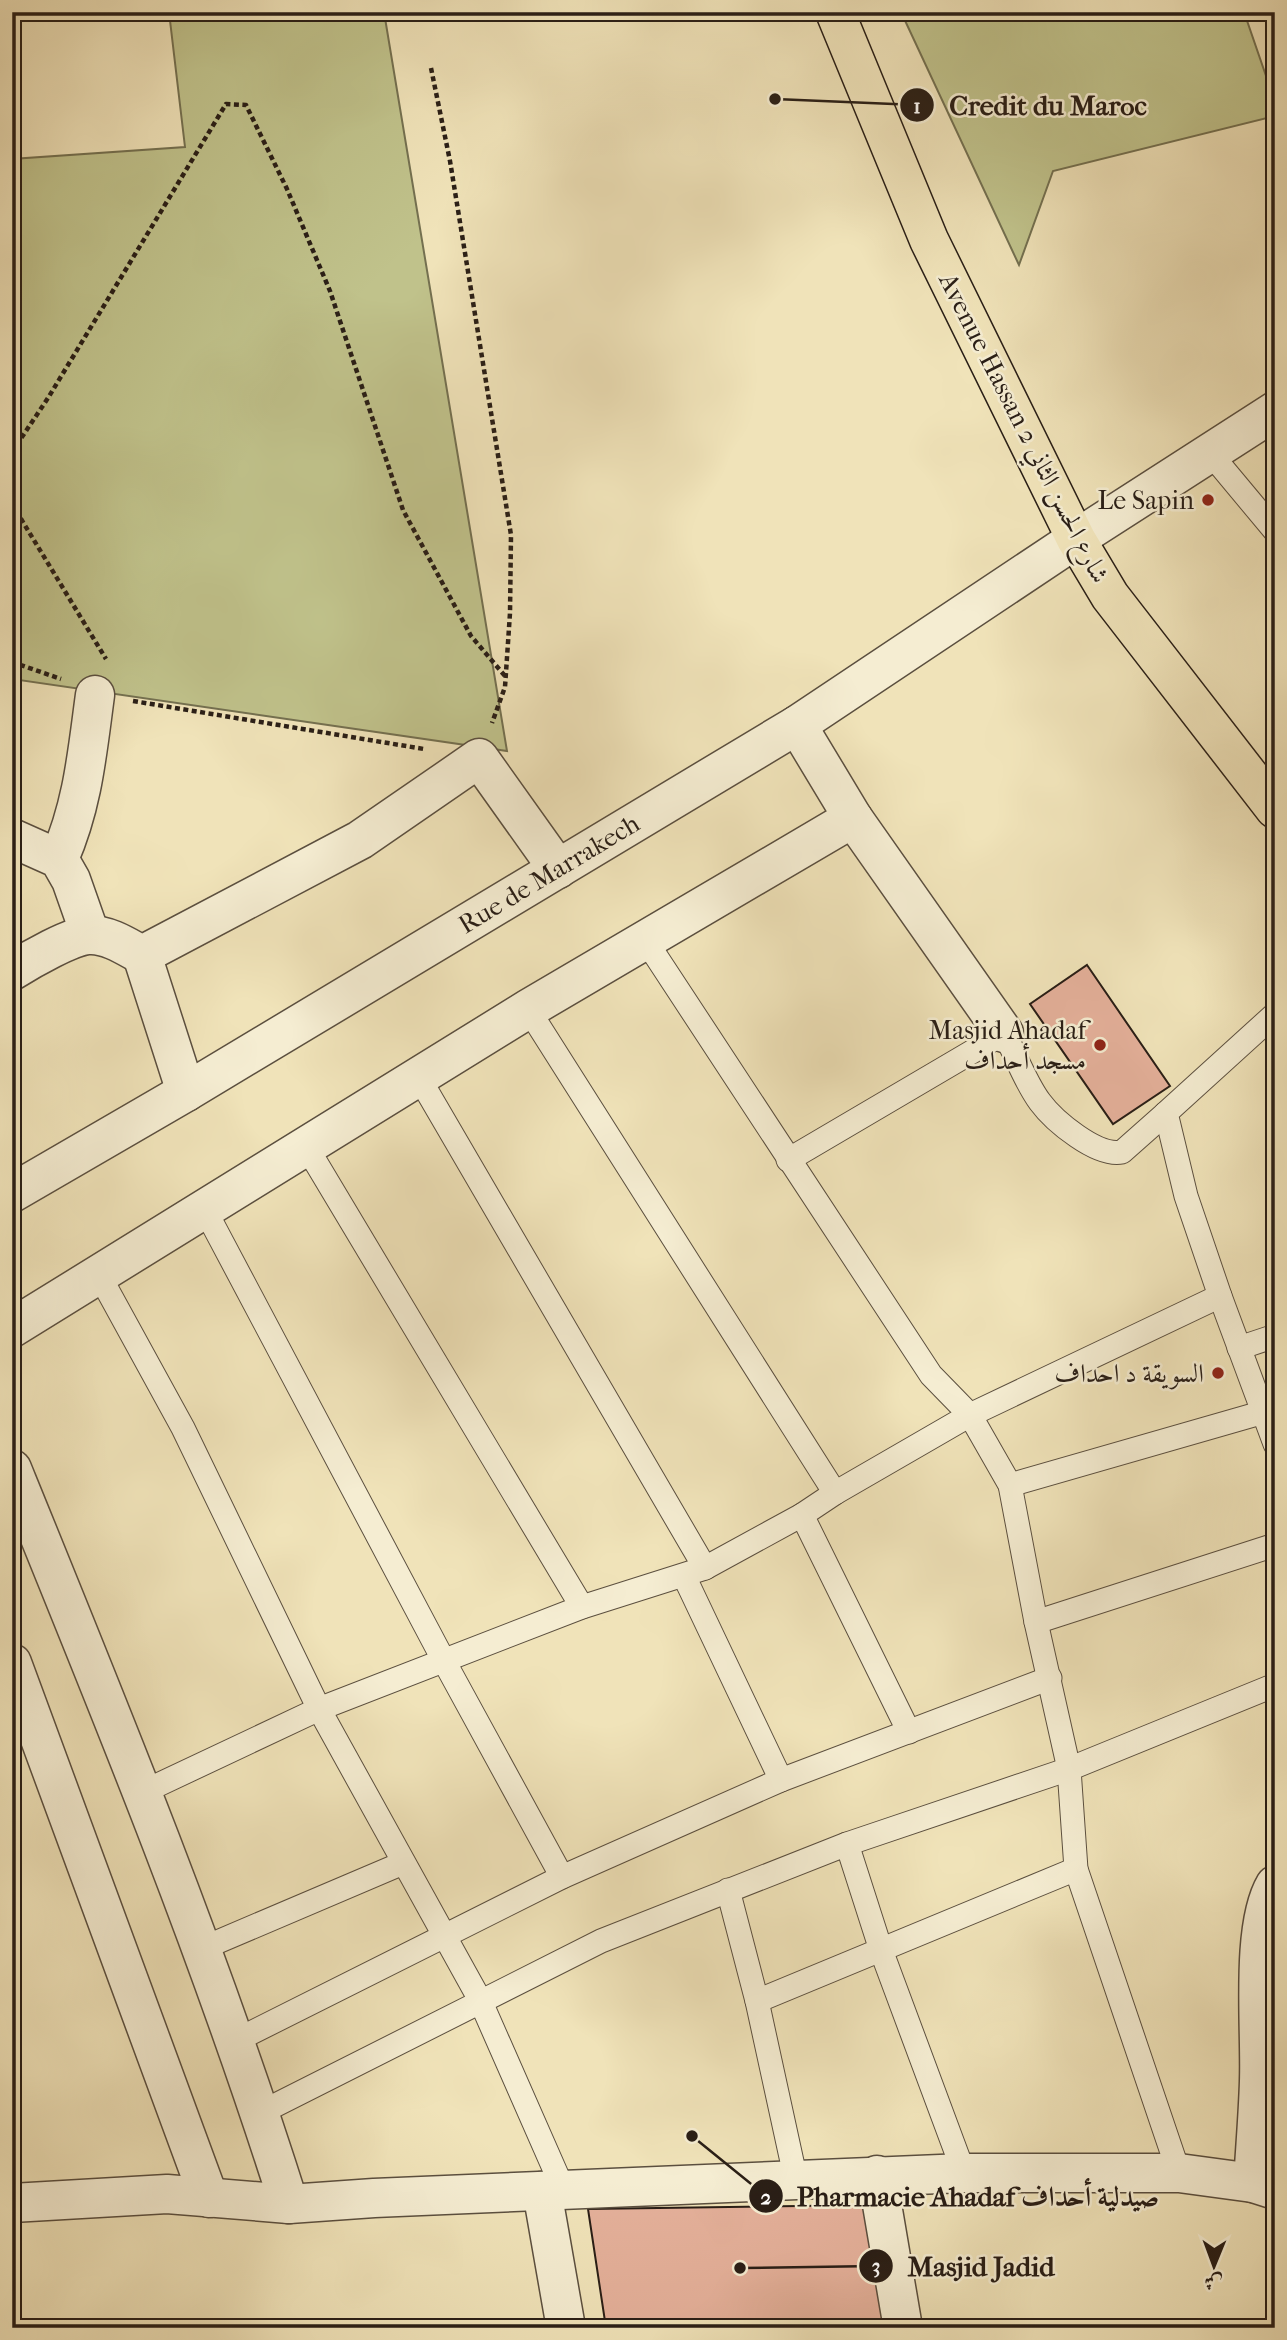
<svg xmlns="http://www.w3.org/2000/svg" width="1287" height="2340" font-family="'IM FELL French Canon',Amiri,serif">
<style>
.green{fill:#c0c28b;stroke:#747050;stroke-width:2}
.building{fill:#e4b09a;stroke:#291e16;stroke-width:2}
.lines{fill:none;stroke-linecap:round;stroke-linejoin:round}
.lane-casing{stroke:#5b4f3f;stroke-width:25}
.street-casing{stroke:#5b4f3f;stroke-width:41}
.primary-casing{stroke:#291e16;stroke-width:41}
.path{stroke:#291e16;stroke-width:4.5;stroke-dasharray:5 3.5;stroke-linecap:butt}
.lane{stroke:#f5edd2;stroke-width:23}
.street{stroke:#f5edd2;stroke-width:38}
.primary{stroke:#f0e3b9;stroke-width:38}
.poi-dot{fill:#8f2418;stroke:#f5edd2;stroke-width:2.5}
.labels{text-anchor:middle;dominant-baseline:central;stroke-width:5;stroke-linejoin:round;paint-order:stroke}
.street-label{font-size:26px;fill:#291e16;stroke:#f5edd2}
.poi-label{font-size:26px;fill:#291e16;stroke:#f5edd2;text-anchor:end}
.leader{fill:none;stroke:#291e16;stroke-width:2.5}
.callout-dot{fill:#291e16;stroke:#f5edd2;stroke-width:2.5}
.mark-label{font-size:21px;text-anchor:middle;font-weight:bold;fill:#fff}
.callout-label{font-size:28px;text-anchor:middle;font-weight:bold;fill:#291e16;stroke:#f5edd2;stroke-width:5;stroke-linejoin:round;paint-order:stroke}
</style>
<rect width="100%" height="100%" fill="#f0e3b9"/>
<filter id="stains"><feTurbulence type="fractalNoise" baseFrequency=".00286" numOctaves="4"/><feColorMatrix values="0 0 0 0 .2 0 0 0 0 .09 0 0 0 0 .02 0 0 0 .5 -.17"/></filter>
<radialGradient id="worn" r=".72"><stop offset=".6" stop-color="#630" stop-opacity="0"/><stop offset="1" stop-color="#630" stop-opacity=".3"/></radialGradient>
<g class="green">
<polygon points="169,12 384,12 507,751 12,679 12,159 185,147"/>
<polygon points="901,12 1244,12 1275,102 1275,116 1053,171 1019,265"/>
</g>
<g class="building">
<polygon points="1087,965 1170,1086 1113,1124 1030,1004"/>
<polygon points="874,2205 892,2328 606,2328 588,2209"/>
</g>
<g class="lines">
<defs>
<g id="lane">
<polyline points="1210,453 1275,531"/>
<polyline points="646,941 931,1375 970,1415 1010,1485 1036,1622 1069,1769 1076,1869 1179,2173"/>
<polyline points="528,1009 835,1493"/>
<polyline points="1275,1014 1166,1113 1186,1196 1220,1296 1275,1444"/>
<polyline points="418,1076 705,1568"/>
<polyline points="306,1146 582,1607"/>
<path d="M788,1160L1004,1033C1016,1055 1025,1082 1040,1102C1054,1121 1097,1157 1122,1152L1166,1113"/>
<polyline points="204,1208 444,1661 562,1877"/>
<polyline points="98,1273 183,1428 319,1709 480,2000 564,2191"/>
<polyline points="1239,1348 1275,1336"/>
<polyline points="1010,1485 1264,1412"/>
<polyline points="802,1515 909,1732"/>
<polyline points="684,1576 781,1780"/>
<polyline points="1036,1622 1275,1545"/>
<polyline points="143,1792 319,1709 582,1607 705,1568 802,1515 835,1493 970,1415 1220,1296"/>
<polyline points="847,1844 881,1950 964,2173"/>
<polyline points="728,1890 757,2001 796,2180"/>
<polyline points="201,1949 403,1863"/>
<polyline points="757,2001 1076,1869"/>
<polyline points="235,2041 562,1877 781,1780 1050,1678"/>
<polyline points="260,2113 601,1941 847,1844 1069,1769 1275,1685"/>
</g>
<g id="street">
<polyline points="797,725 853,818 1004,1033"/>
<polyline points="12,838 59,859 71,880 90,934"/>
<path d="M59,859C83,804 87,754 95,695"/>
<polyline points="142,955 186,1092"/>
<path d="M12,971C28,961 74,934 91,935C109,935 127,947 142,955L360,840L479,758L558,869"/>
<polyline points="12,1193 186,1092 797,725 1076,539 1275,411"/>
<polyline points="12,1328 528,1009 853,818"/>
<path d="M12,1469C111,1712 210,1954 289,2204"/>
<polyline points="12,1663 209,2198"/>
<polyline points="877,2175 903,2328"/>
<path d="M1253,2183C1255,2149 1258,2115 1259,2081C1261,2030 1250,1927 1275,1885"/>
<polyline points="542,2191 566,2328"/>
<polyline points="12,2203 167,2194 289,2204 374,2198 964,2173 1179,2173 1253,2183 1275,2190"/>
</g>
<polyline id="primary" points="835,12 929,240 1076,539 1110,596 1275,809"/>
</defs>
<use href="#lane" class="lane-casing"/>
<use href="#street" class="street-casing"/>
<use href="#primary" class="primary-casing"/>
<g class="path">
<polyline points="431,68 450,161 511,535 510,613 505,687 492,723"/>
<polyline points="12,452 48,398 226,104 246,105 287,189 330,291 403,510 471,636 505,676"/>
<polyline points="12,504 106,659"/>
<polyline points="12,662 61,679"/>
<polyline points="133,701 424,749"/>
</g>
<use href="#lane" class="lane"/>
<use href="#street" class="street"/>
<use href="#primary" class="primary"/>
</g>
<g class="poi-dot">
<circle cx="1208" cy="500" r="7"/>
<circle cx="1100" cy="1045" r="7"/>
<circle cx="1218" cy="1373" r="7"/>
</g>
<g class="labels">
<g class="street-label">
<text transform="translate(1024 428) rotate(63)">Avenue Hassan 2 شارع الحسن الثاني</text>
<text transform="translate(549 874) rotate(-31)">Rue de Marrakech</text>
</g>
<g class="poi-label">
<text x="1194" y="500">Le Sapin</text>
<text x="1086" y="1030">Masjid Ahadaf<tspan x="1086" dy="30">مسجد أحداف</tspan></text>
<text x="1204" y="1373">السويقة د احداف</text>
</g>
</g>
<path class="leader" d="M775 99L917 105M692 2136L766 2196M740 2268L876 2266"/>
<g class="callout-dot">
<circle cx="775" cy="99" r="7"/>
<circle cx="692" cy="2136" r="7"/>
<circle cx="740" cy="2268" r="7"/>
<circle cx="917" cy="105" r="18"/>
<circle cx="766" cy="2196" r="18"/>
<circle cx="876" cy="2266" r="18"/>
</g>
<g class="mark-label">
<text x="917" y="113">1</text>
<text x="766" y="2204">2</text>
<text x="876" y="2273">3</text>
</g>
<g class="callout-label">
<text x="1048" y="115">Credit du Maroc</text>
<text x="978" y="2206">Pharmacie Ahadaf صيدلية أحداف</text>
<text x="981" y="2276">Masjid Jadid</text>
</g>
<rect width="1287" height="2340" fill="none" stroke="#f0e3b9" stroke-width="42"/>
<rect x="14" y="14" width="1259" height="2312" fill="none" stroke="#291e16" stroke-width="3.5"/>
<rect x="21" y="21" width="1245" height="2298" fill="none" stroke="#291e16" stroke-width="2"/>
<g transform="translate(1214 2266) rotate(181)" stroke="#f5edd2" stroke-width="5" paint-order="stroke">
<path d="M0-5L12 26L0 18L-12 26Z" fill="#291e16"/>
<text y="-10" font-size="19" font-weight="bold" text-anchor="middle" fill="#291e16">ش</text>
</g>
<rect width="100%" height="100%" filter="url(#stains)"/>
<rect width="100%" height="100%" fill="url(#worn)"/>
</svg>
